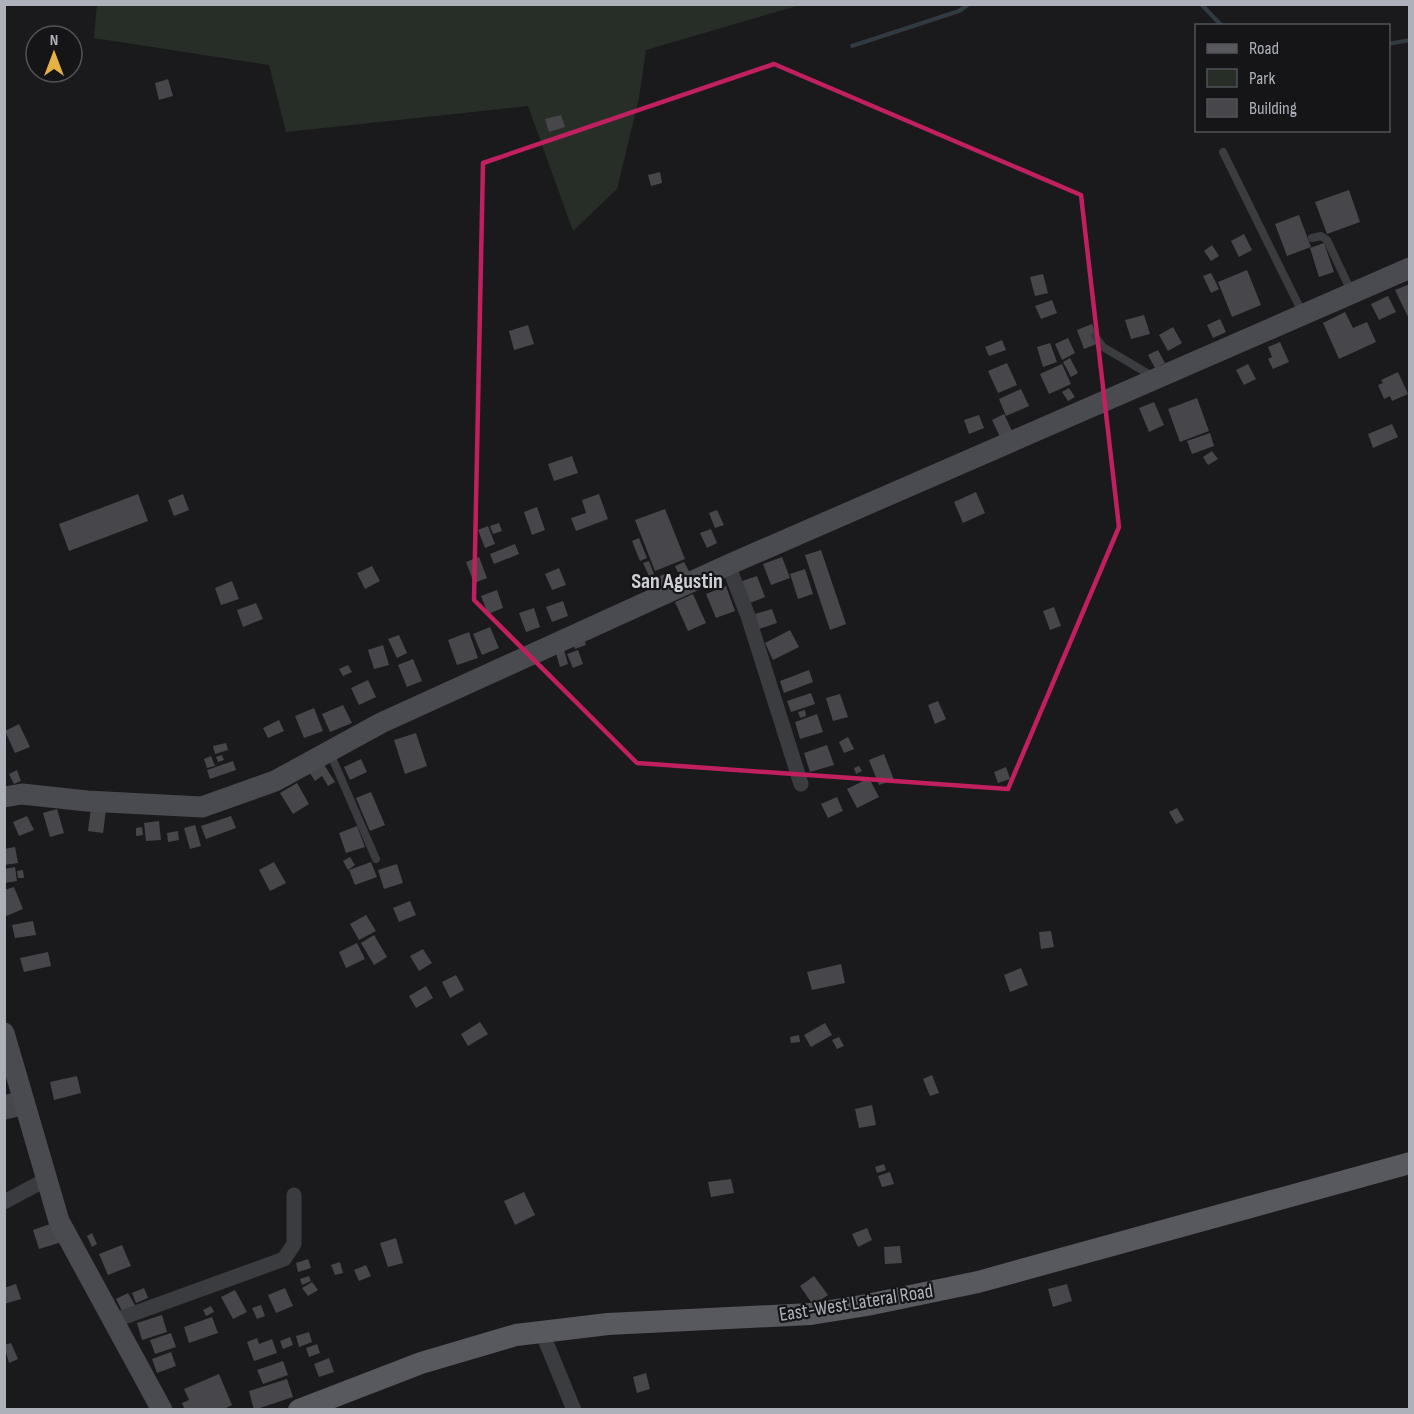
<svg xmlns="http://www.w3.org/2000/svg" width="1414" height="1414" font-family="'Sofia Sans Condensed',sans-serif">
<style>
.green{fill:#262e27}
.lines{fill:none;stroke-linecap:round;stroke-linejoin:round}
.stream{stroke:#323a41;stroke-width:4}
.building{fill:#47474b}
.lane{stroke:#3b3c40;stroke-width:8}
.street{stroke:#3b3c40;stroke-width:15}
.secondary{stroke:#494b50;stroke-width:21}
.primary{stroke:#57595f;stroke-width:22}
.marked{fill:none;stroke:#c12060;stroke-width:4.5;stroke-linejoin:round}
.labels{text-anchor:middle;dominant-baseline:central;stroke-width:4.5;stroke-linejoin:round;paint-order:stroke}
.street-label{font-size:20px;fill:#adb1ba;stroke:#151517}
.quarter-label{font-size:22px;font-weight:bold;fill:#ced0d6;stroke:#151517}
</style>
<rect width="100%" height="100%" fill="#1a1a1c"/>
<polygon class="green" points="97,4 800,5 646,50 639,98 617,189 573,231 528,106 286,132 269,65 94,38"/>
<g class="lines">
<g class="stream">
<polyline points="1201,4 1222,26"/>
<polyline points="1388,44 1410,40"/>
<polyline points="852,46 959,11 969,4"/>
</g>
</g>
<g class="building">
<polygon points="168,79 173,96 159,100 155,83"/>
<polygon points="561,115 565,127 549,132 545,119"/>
<polygon points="660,172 662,183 651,186 648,175"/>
<polygon points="1349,190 1360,222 1327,234 1315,202"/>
<polygon points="1299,215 1311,247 1287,256 1275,224"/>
<polygon points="1244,234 1252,250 1239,257 1231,241"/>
<polygon points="1324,243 1334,272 1319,277 1310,248"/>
<polygon points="1212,245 1219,256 1211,261 1204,251"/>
<polygon points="1247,270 1261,305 1232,317 1218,282"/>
<polygon points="1211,273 1219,289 1211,293 1203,276"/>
<polygon points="1043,274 1048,293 1035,296 1030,277"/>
<polygon points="1410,284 1410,321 1395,290"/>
<polygon points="1388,296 1396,312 1379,320 1371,304"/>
<polygon points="1052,300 1057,313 1041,319 1035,306"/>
<polygon points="1345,312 1353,328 1367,322 1376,342 1339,359 1323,323"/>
<polygon points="1144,315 1150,334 1131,339 1125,320"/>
<polygon points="1220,319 1226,332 1213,338 1207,325"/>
<polygon points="1092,324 1099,343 1084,349 1077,330"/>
<polygon points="528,325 534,344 514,350 509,331"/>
<polygon points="1173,327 1182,343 1168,351 1159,335"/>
<polygon points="1068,338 1075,353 1062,360 1055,344"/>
<polygon points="1002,340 1006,350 989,356 985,347"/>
<polygon points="1280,342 1289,362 1273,369 1268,359 1272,357 1268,347"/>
<polygon points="1050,343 1057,362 1043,367 1037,347"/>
<polygon points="1158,350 1165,363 1155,368 1148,355"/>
<polygon points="1070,358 1078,373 1071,377 1063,362"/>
<polygon points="1007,363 1017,385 998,393 988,371"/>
<polygon points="1062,364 1071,384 1049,394 1040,374"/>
<polygon points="1248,364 1256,379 1244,385 1236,370"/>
<polygon points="1398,372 1408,394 1392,401 1390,396 1384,399 1378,385 1383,383 1381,380"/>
<polygon points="1069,388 1075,397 1068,401 1062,392"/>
<polygon points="1021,389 1029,406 1006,416 999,399"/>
<polygon points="1197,398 1209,431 1180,442 1168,409"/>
<polygon points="1154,402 1164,425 1149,432 1139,408"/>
<polygon points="1004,414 1013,433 1001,439 992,420"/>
<polygon points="979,415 984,428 969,434 964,420"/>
<polygon points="1392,424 1398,437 1373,448 1368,434"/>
<polygon points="1210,433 1214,446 1192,454 1187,441"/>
<polygon points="1212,451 1218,459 1208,465 1203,457"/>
<polygon points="572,456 578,473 554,481 548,464"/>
<polygon points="976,492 985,513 963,523 954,502"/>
<polygon points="138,494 148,521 69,551 59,524"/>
<polygon points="183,494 189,510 174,516 168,500"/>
<polygon points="599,494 608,519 576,531 571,518 586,513 582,500"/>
<polygon points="537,507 545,530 532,535 524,512"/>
<polygon points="665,509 685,559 655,571 635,520"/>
<polygon points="717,510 724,525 715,528 709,513"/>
<polygon points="499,523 502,531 493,534 490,526"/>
<polygon points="488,526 495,544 485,548 478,530"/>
<polygon points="711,529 717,543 707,548 700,533"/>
<polygon points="639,538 647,558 640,561 632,541"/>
<polygon points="515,544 519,554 494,564 490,554"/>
<polygon points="821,550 846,624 830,630 805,555"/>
<polygon points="479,557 487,578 474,583 466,562"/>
<polygon points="782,557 790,578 771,585 763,564"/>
<polygon points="649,561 654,574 649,576 643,563"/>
<polygon points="684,562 691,575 681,579 675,566"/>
<polygon points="372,566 380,581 365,589 357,573"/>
<polygon points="559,568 566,585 552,590 545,574"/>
<polygon points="805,569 813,594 798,599 790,574"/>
<polygon points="670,572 675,585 657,593 652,579"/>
<polygon points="757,576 765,597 747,604 739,582"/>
<polygon points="232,581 239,599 221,605 215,588"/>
<polygon points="726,586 735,611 716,618 706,594"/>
<polygon points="497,590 503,608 488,614 481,596"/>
<polygon points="693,594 706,623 688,631 675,602"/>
<polygon points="563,601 568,616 552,622 546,607"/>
<polygon points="256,603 263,619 243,627 237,610"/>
<polygon points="1054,607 1061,626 1050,630 1043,611"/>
<polygon points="534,608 540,627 526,632 519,613"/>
<polygon points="772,609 777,623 759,629 755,614"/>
<polygon points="490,627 499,648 482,655 473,634"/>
<polygon points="790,630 799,647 773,660 765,643"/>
<polygon points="469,632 478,658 457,665 448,640"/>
<polygon points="399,635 407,653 397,658 388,639"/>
<polygon points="584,639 586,645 575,649 573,643"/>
<polygon points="383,645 389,665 374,669 368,650"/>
<polygon points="564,650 568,664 560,667 556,653"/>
<polygon points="578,650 583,664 573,668 567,654"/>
<polygon points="413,659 422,681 407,687 398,665"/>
<polygon points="348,665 352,672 343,676 339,669"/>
<polygon points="809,670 813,682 784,693 780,681"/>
<polygon points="368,680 376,697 359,705 351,688"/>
<polygon points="811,693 815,704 791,712 787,701"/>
<polygon points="840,694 848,717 833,721 826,698"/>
<polygon points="938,701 946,719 935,724 928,705"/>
<polygon points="343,705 352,723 330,732 322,714"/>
<polygon points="314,708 323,731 304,738 295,716"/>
<polygon points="805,710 806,716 800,718 798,712"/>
<polygon points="817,714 823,732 800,739 795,722"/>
<polygon points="279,720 284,731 268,738 263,728"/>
<polygon points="19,724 30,747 15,753 5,731"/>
<polygon points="416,733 427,766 405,774 394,740"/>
<polygon points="848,737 854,749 844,753 839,742"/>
<polygon points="226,743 228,750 215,754 213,746"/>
<polygon points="827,745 834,765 810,772 804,753"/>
<polygon points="884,754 894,780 879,785 869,760"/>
<polygon points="222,755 224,760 218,762 216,757"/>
<polygon points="211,756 215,766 207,768 204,759"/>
<polygon points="361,759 367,772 350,780 344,767"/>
<polygon points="233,761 236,770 210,779 207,770"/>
<polygon points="323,763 335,782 328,786 322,776 315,781 309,772"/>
<polygon points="859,766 862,771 856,774 854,768"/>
<polygon points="1006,767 1010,779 998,783 994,772"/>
<polygon points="17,770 21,781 14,784 9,774"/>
<polygon points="869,778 879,797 857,808 847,789"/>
<polygon points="297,783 309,804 293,814 280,793"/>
<polygon points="371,792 385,825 370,831 356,798"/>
<polygon points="837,797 843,811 828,818 821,804"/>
<polygon points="91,808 106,810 103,833 88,831"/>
<polygon points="1177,808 1184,820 1176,824 1169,812"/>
<polygon points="57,809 64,833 50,837 43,813"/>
<polygon points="27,816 34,830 19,836 13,822"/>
<polygon points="231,816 236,828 206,839 201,826"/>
<polygon points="159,821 161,840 146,841 144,823"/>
<polygon points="195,825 201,846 190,849 184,828"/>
<polygon points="357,826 365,847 346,853 339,833"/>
<polygon points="142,827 143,835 136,836 136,828"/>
<polygon points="178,831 179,840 168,842 167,833"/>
<polygon points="15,847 18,863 4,865 4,849"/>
<polygon points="350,857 355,865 348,870 343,861"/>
<polygon points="274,862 286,883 270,891 259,870"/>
<polygon points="371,862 377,877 355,885 349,870"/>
<polygon points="397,864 403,883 384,889 378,870"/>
<polygon points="15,867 17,881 4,883 4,869"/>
<polygon points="23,870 24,878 18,878 17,871"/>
<polygon points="14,887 23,909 4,917 4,890"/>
<polygon points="410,901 416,915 399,922 393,908"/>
<polygon points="366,915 376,931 359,940 350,924"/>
<polygon points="33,921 36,935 15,938 12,925"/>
<polygon points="1051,931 1054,947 1041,949 1039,932"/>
<polygon points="374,935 387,957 374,965 361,943"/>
<polygon points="357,943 365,959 346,968 339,952"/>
<polygon points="423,949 432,963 419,971 410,956"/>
<polygon points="48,952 51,966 24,972 20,958"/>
<polygon points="841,964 845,983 812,990 807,972"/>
<polygon points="1021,968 1028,985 1010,992 1004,975"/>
<polygon points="456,975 464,990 450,998 442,982"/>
<polygon points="426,986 433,998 416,1008 409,996"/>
<polygon points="480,1022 488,1034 468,1046 461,1034"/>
<polygon points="825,1023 832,1035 811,1047 804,1035"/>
<polygon points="799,1035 800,1042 791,1043 790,1037"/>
<polygon points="839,1037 844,1046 837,1049 832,1040"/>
<polygon points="932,1075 939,1093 930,1096 923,1079"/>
<polygon points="77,1076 81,1093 54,1100 50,1082"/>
<polygon points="13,1093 20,1116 4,1120 4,1095"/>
<polygon points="872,1105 876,1125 859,1128 855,1109"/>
<polygon points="884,1164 886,1170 877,1173 875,1167"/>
<polygon points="890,1172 894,1184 882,1187 878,1176"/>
<polygon points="731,1179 734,1193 711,1197 708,1182"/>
<polygon points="524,1192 535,1215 515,1225 504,1201"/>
<polygon points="53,1223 59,1243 39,1249 33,1230"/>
<polygon points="867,1228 872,1240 858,1247 852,1234"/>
<polygon points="92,1233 97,1244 92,1247 87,1236"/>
<polygon points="396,1238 403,1263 388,1267 380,1243"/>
<polygon points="122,1245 131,1266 108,1275 99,1254"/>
<polygon points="900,1246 902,1263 885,1264 884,1247"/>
<polygon points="308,1259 311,1268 298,1272 296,1263"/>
<polygon points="340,1262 343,1273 335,1275 331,1265"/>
<polygon points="366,1265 371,1276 359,1281 354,1270"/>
<polygon points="309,1276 311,1281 302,1285 300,1279"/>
<polygon points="814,1276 828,1295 813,1305 800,1286"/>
<polygon points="312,1282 318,1290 308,1296 302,1288"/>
<polygon points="16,1284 21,1299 4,1304 4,1288"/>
<polygon points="1067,1284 1072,1301 1053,1307 1048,1289"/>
<polygon points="144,1288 148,1298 136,1303 132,1293"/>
<polygon points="285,1288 293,1306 276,1313 268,1295"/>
<polygon points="235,1290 247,1312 233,1319 221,1297"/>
<polygon points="128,1293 139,1312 126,1319 116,1299"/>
<polygon points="261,1305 265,1316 257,1319 252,1308"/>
<polygon points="211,1306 214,1312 206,1316 203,1310"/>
<polygon points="162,1315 167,1332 142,1340 137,1323"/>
<polygon points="212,1317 218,1333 189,1343 184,1327"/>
<polygon points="309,1332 312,1342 299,1347 296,1336"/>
<polygon points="171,1333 176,1347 155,1354 150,1340"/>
<polygon points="290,1337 293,1345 283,1349 280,1341"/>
<polygon points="257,1338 259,1344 272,1339 277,1353 254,1361 247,1342"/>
<polygon points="11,1343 18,1359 9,1363 4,1345"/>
<polygon points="317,1344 320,1353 309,1357 306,1348"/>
<polygon points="171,1352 176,1366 157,1373 152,1359"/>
<polygon points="329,1358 334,1372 319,1377 314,1364"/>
<polygon points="283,1361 288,1375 263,1384 257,1370"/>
<polygon points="646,1373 650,1389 637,1393 633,1377"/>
<polygon points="219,1374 232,1405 222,1410 185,1410 182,1403 189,1400 184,1389"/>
<polygon points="287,1379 293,1397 254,1410 249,1391"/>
</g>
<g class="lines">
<g class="lane">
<polyline points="1223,152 1302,312"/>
<polyline points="1312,238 1321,236 1327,240 1352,293"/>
<polyline points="1095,336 1103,347 1152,376"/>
<polyline points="330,753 376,859"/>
</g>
<g class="street">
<polyline points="728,565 748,616 801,784"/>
<polyline points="4,1202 47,1179"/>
<polyline points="113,1321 284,1259 294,1244 294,1195"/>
<polyline points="541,1330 574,1410"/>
</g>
<g class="secondary">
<polyline points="4,797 22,794 87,801 202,807 275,781 381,723 728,565 1410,268"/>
<polyline points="4,1033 59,1221 162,1410"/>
</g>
<polyline class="primary" points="299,1410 421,1363 516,1335 608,1324 811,1314 867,1305 978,1282 1410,1163"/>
</g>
<path class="marked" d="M774,64L1081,195L1119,527L1008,789L637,763L474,600L483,163Z"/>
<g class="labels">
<g class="street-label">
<text transform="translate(856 1303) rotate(-9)">East-West Lateral Road</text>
</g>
<g class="quarter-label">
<text x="677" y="581">San Agustin</text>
</g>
</g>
<rect width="1414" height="1414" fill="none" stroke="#adb1ba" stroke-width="12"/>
<rect x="1195" y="24" width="195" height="108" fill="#151517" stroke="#525358" stroke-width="1.5"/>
<rect x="1207" y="44" width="30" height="9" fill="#57595f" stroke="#525358" stroke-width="1.5"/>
<text x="1249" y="54" font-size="18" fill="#adb1ba">Road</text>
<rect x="1207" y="69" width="30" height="18" fill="#262e27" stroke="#525358" stroke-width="1.5"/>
<text x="1249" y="84" font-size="18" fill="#adb1ba">Park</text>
<rect x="1207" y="99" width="30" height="18" fill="#47474b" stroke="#525358" stroke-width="1.5"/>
<text x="1249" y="114" font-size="18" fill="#adb1ba">Building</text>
<g transform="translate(54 54)"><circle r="28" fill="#151517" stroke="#525358" stroke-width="1.5"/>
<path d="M0-4.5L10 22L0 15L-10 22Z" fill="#e6b247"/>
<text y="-9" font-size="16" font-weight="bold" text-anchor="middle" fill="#adb1ba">N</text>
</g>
</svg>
